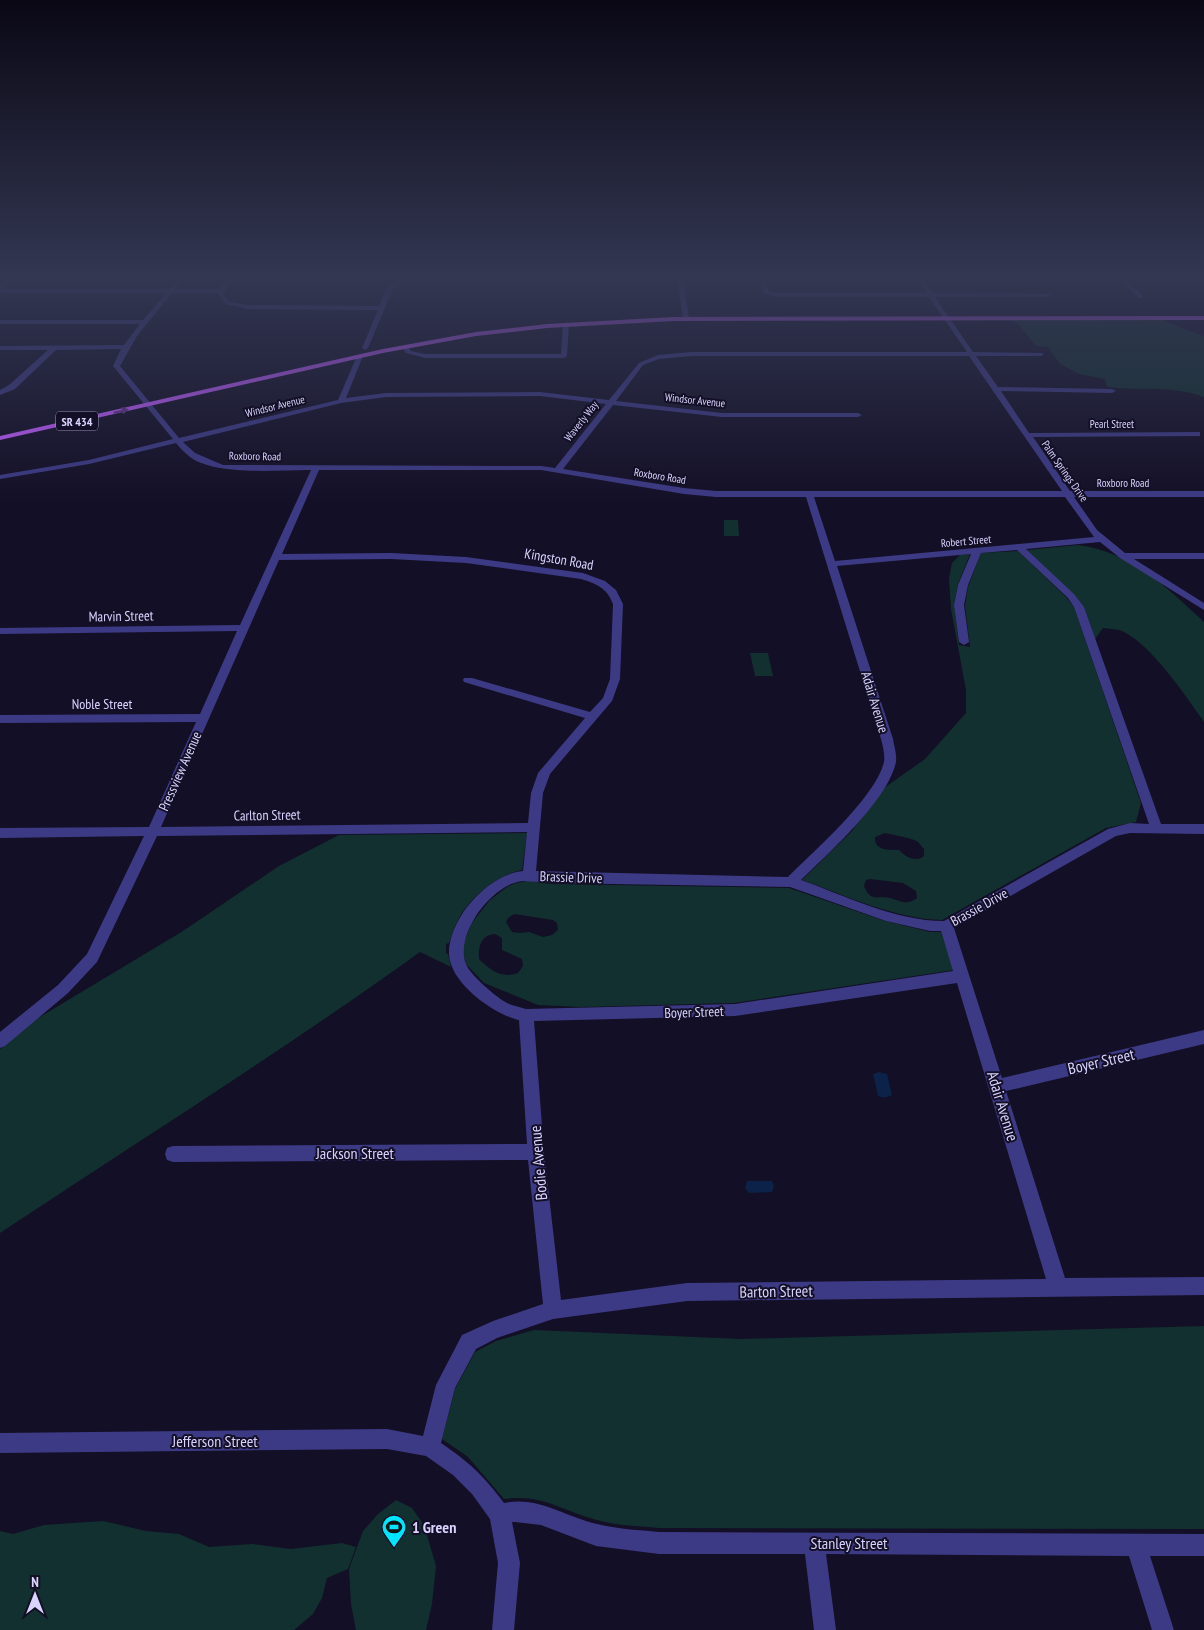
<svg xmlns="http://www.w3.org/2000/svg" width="1204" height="1630" font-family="'PT Sans Narrow',sans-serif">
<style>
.green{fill:#12302f;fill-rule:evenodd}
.water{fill:#0c2248}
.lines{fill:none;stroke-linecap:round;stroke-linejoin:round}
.minor{fill:#3d3a85;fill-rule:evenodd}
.major{fill:#c25bff;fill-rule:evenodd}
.oneway{fill:#623188}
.labels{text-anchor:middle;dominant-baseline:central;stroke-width:4;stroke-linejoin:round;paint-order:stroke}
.far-street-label{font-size:11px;fill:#d9d4ff;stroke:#130f26}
.shield{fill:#130f26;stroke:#9e99be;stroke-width:1}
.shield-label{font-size:12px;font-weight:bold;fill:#d9d4ff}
.street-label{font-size:14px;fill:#d9d4ff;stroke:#130f26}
.near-street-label{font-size:16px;fill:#d9d4ff;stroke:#130f26}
.near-poi-label{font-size:16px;font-weight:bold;fill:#d9d4ff;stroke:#130f26;text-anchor:start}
</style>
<rect width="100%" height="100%" fill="#130f26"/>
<g class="green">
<path d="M1012,320H1164L1166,322L1204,336V397C1169,384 1142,392 1107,387L1105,379L1079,374L1060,364L1048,347L1036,346L1018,324Z"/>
<polygon points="724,520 738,520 739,536 724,536"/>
<path d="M1078,545C1129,551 1168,588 1204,622V722C1186,696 1151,644 1122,631C1117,629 1109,629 1103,628L1095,639L1084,607L1075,596L1027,550Z"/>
<path d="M1018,551L1066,597L1074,607L1141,803L1136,822L1106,828L942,920C895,919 847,896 802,880L852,831L884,788L925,759L966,713V690L951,609L949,578L952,563L960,555L970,554L958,584L954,604L959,645L970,647L965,606L968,587L981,553ZM885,833L908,838L917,841L924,849V856C915,863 906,857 899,850C889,850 874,851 875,837ZM870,879L903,883L916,891L917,898C907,906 901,901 890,898C877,895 871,903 864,886L866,880Z"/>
<polygon points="750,653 768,653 773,676 755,676"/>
<path d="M527,833L522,870C498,874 469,898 458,920C454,927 452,935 449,943L446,944V953L448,954L451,967L420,952C284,1050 140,1140 0,1233V1049L35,1020L183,931L279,866L339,835Z"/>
<path d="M528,881L552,884L789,888L885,921L930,932H941L954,970L734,1003L581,1007L538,1005L484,983L466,964L462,948L471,924L490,900L507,887L516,883ZM514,914L553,920L557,923L558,930L552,935L543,937L529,932L520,933L512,932L506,922L508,918ZM495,934L502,938V950L522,959L523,966L518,973C502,979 490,970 479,959C478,946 481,935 495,934Z"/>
<path d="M1204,1326V1529L659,1528C639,1526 617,1526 597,1520C562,1511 543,1494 504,1499L468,1457L442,1439L455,1389L475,1352L496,1341L534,1330L741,1339Z"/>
<polygon points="396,1500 412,1508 424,1525 436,1566 432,1604 426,1630 356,1630 351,1604 349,1569 363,1531 378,1514"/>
<polygon points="103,1521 146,1531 179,1534 209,1547 252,1544 291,1549 342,1543 356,1547 348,1569 327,1578 322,1598 313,1614 294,1630 0,1630 0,1531 13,1534 44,1525"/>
</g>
<g class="water">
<path d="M879,1072L887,1074L892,1095C887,1098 882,1098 878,1096L873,1074Z"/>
<polygon points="747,1181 772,1181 774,1186 772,1192 749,1193 745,1188"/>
</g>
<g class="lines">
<g class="minor">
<path d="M12,275H19L2,289H169L180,275H187L175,289H220L230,275H236L223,294L230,302L248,305L379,306C382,301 384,292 387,287C396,277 417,275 430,275L402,283L393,289L368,348L365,350L362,348L378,310L248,309L226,304L218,293H172L137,336L120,366L179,438L338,400L357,356L360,354L363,356L346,398L386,393L540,392L609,400L639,363L658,355L691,352H967L929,297H776L764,293L757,275H763L769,291L776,293H927L914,275H920L933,293L1051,294L1049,297H935L973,352L1043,353V355L1041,356H976L998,387L1112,389L1116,391L1112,393L1001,391L1029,433L1200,432V436H1197L1033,437L1070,491H1204V497H1074L1097,530L1125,553H1204V559H1134L1204,603V610L1120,558L1100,542L1026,549L1074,594L1084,607L1161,824H1204V834L1130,833L1116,836L954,928L1002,1078L1204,1030V1044L1006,1091L1065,1278L1204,1277V1295L687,1301L553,1319L497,1338L476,1349L455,1388L441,1443C469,1462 484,1476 504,1503C540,1496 564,1517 597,1524C617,1529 639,1530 659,1532L1204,1534V1556H1150L1174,1630H1152L1129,1556L826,1554L836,1630H814L805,1554H659L596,1546L541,1525L515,1522H512L520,1563L514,1630H492L498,1563L490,1519L472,1494L453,1475L426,1456L387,1449L0,1453V1433L387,1429L423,1436L436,1385L462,1335L493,1321L543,1304L528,1160L173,1162L167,1160L165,1154L167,1148L173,1146L527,1144L519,1020C493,1014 450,983 449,954C448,919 488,874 523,871L527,832L157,836L97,962L68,993L5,1046L0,1048V1032L58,985L87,954L144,836L0,838V828L149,827L196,722L0,723V715L200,714L237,631L0,634V628L240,625L311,470C278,470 216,476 190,457C185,453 180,448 176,443L89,464L0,479V475L89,460L173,439L113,366L121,349L56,350L15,389L0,395V390L9,385L48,350H0V346L124,345L140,324H0V320H143L166,293H0V285ZM691,356H969L1062,491H716L684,488L563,469L613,405L722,417H858L862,415L858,413H722L616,401L643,365L659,359ZM540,396L606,404L555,468L541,466L223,465L195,453L183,442L341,403L386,397ZM319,470H541L684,494L716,497H806L881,739C883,746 885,755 884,762C875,798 815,850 788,877L536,871L543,793L550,774L612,701L620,679L623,604L616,590L605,581L583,573L466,557L391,553L282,554ZM814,497H1065L1094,537L835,561ZM1017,550L1068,598L1074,607L1149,824L1130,823L1108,829L944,921C895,921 846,896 801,880C829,853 888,800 896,762C897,754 894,746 893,739L837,566L971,554L958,585L954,605L959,642L964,645L969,642L964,605L968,585L981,553ZM391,559L466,563L581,579C597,584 607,588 613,604L610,679L603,698L590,712L472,678H464L463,680L464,682L585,718L538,773L531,793L528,823L161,827L279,560ZM523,881L552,883L790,887L886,921L930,931H941L953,971L735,1004L526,1009C520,1007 513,1006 507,1003C497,998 470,975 466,964C454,934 493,883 523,881ZM957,983L1046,1279L687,1283L561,1300L544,1152L534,1021L735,1016Z"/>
<polygon points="677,275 683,275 689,319 686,321 683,319"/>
<polygon points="1114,275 1121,275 1143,296 1143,298 1139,298"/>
<polygon points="1196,275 1203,275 1204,281"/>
<polygon points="566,322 569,324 567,356 564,358 425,358 406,353 402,347 407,346 411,351 425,354 561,354 563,324"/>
</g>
<polygon class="major" points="1204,316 1204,320 674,321 547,328 476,336 383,353 0,440 0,436 383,349 476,332 547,324 674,317"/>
</g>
<defs><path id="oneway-solid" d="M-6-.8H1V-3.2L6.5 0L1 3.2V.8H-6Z" transform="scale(1.25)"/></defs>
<use class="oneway" href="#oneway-solid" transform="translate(121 411) rotate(-13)"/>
<linearGradient id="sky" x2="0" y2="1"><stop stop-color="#0a0815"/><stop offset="0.55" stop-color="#333752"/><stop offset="1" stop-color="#333752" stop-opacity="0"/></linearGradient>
<rect width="1204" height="504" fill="url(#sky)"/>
<defs>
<symbol id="stadium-pin" viewBox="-11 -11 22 30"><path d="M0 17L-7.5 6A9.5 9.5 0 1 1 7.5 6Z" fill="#00e5ff" stroke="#130f26"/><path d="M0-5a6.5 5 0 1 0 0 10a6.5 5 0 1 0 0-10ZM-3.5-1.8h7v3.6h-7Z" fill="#111"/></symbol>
</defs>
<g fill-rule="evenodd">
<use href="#stadium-pin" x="380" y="1513" width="28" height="38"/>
</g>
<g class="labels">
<g class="far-street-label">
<text transform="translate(695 400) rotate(6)">Windsor Avenue</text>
<text transform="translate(275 406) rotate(-14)">Windsor Avenue</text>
<text transform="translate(581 421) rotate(-52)">Waverly Way</text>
<text x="1112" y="424">Pearl Street</text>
<text transform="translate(255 456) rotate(1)">Roxboro Road</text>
<text transform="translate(1065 471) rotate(55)">Palm Springs Drive</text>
<text transform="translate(660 476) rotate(9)">Roxboro Road</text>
<text x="1123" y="483">Roxboro Road</text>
<text transform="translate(966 541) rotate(-5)">Robert Street</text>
</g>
<rect class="shield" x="56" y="411.5" width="42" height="19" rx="4"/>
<g class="shield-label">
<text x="77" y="421">SR 434</text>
</g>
<g class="street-label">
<text transform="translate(559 559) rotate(10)">Kingston Road</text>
<text transform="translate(121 616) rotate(-1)">Marvin Street</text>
<text transform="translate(875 702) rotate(73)">Adair Avenue</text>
<text x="102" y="704">Noble Street</text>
<text transform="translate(180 771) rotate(-66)">Pressview Avenue</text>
<text transform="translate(267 815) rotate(-1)">Carlton Street</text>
<text transform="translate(571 877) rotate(2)">Brassie Drive</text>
<text transform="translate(979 907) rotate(-29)">Brassie Drive</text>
<text transform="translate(694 1012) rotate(-2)">Boyer Street</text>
</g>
<g class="near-street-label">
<text transform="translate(1101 1061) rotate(-13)">Boyer Street</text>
<text transform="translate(1003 1106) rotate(73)">Adair Avenue</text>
<text x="355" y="1153">Jackson Street</text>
<text transform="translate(538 1163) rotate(-95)">Bodie Avenue</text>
<text transform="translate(776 1291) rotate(-1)">Barton Street</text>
<text x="215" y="1441">Jefferson Street</text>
<text x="849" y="1543">Stanley Street</text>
</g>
<g class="near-poi-label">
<text x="412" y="1527">1 Green</text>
</g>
</g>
<g transform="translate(35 1595)" stroke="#130f26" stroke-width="4" paint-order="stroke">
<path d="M0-4L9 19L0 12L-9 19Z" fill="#d9d4ff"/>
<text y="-8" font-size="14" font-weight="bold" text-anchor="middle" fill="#d9d4ff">N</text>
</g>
</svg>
